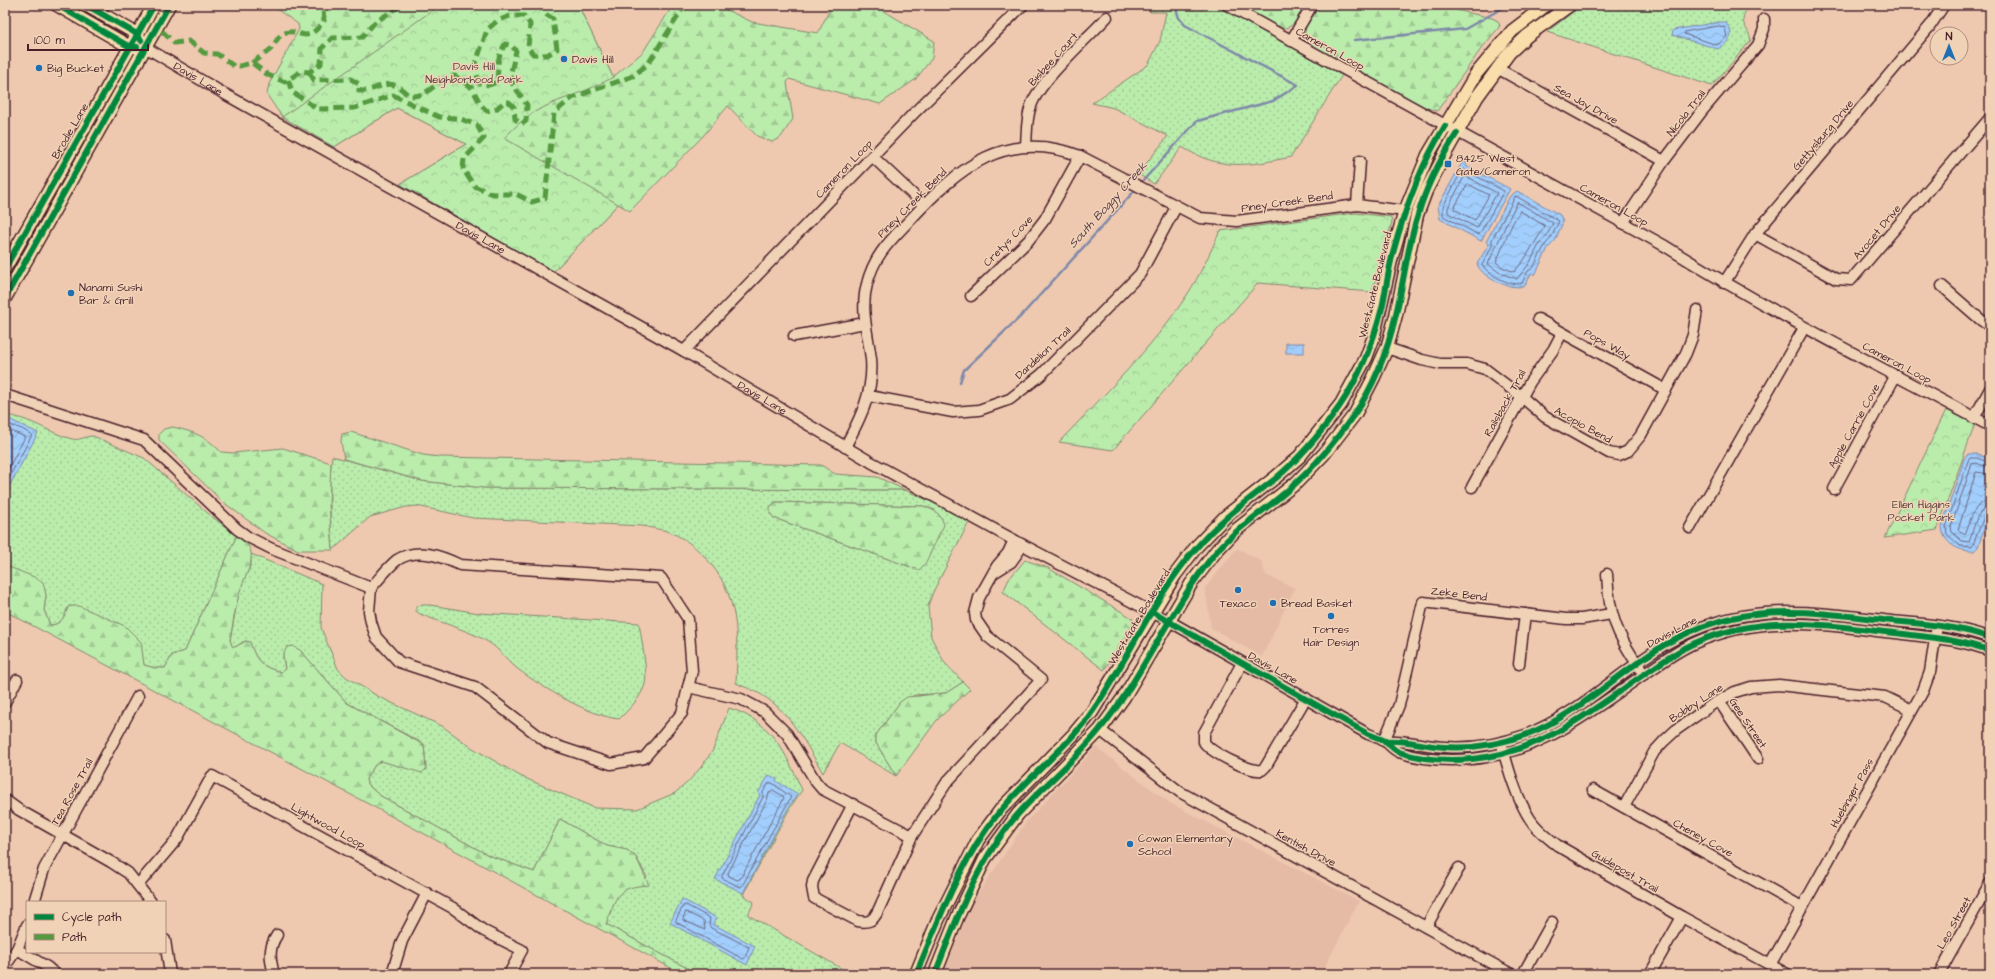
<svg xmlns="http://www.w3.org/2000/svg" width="1995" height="979" font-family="'Architects Daughter',sans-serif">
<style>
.built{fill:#e6bba6}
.grass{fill:url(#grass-dots);stroke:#82866c;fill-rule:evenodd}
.forest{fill:url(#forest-firs);stroke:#82866c}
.park{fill:url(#park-crowns);stroke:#82866c}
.water{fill:url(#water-waves);stroke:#7e88a8}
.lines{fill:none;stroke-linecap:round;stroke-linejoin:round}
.shore{stroke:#6d657f;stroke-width:1}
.stream{stroke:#7e88a8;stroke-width:2.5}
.minor-casing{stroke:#4a1f2b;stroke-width:13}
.major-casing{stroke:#4a1f2b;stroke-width:15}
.minor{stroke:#f0d3b6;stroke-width:10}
.major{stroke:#f9deab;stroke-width:12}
.quiet{stroke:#559a41;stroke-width:5;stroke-dasharray:10 5;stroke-linecap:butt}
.cycleway-casing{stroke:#f0d3b6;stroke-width:8}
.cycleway{stroke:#00873e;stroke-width:6}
.poi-dot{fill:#1f6fb2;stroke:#f0d3b6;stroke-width:1.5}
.labels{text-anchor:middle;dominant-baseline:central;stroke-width:3;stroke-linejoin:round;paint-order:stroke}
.street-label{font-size:11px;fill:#4a1f2b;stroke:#f0d3b6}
.poi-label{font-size:11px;fill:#4a1f2b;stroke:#f0d3b6;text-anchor:start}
.park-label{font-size:11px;fill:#5b3e3e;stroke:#f0d3b6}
.water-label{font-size:12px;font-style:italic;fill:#57394a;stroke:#f0d3b6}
</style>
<defs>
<pattern id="grass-dots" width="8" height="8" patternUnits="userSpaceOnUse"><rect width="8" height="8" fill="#baecac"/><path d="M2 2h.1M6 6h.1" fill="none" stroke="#a1ca94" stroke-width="1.8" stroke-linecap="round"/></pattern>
<pattern id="forest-firs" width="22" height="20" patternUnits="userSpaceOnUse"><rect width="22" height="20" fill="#baecac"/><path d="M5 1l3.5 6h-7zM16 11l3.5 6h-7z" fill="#a1ca94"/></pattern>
<pattern id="park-crowns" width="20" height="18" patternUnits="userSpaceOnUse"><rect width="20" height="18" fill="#baecac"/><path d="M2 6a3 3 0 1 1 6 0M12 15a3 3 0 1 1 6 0" fill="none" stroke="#a1ca94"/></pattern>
<pattern id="water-waves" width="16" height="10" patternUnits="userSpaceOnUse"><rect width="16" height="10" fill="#a1cefc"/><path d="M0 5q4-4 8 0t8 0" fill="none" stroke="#8cb0d8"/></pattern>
</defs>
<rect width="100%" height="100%" fill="#eec9b0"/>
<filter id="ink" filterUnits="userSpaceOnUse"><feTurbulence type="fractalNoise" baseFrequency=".025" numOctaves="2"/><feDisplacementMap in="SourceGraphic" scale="8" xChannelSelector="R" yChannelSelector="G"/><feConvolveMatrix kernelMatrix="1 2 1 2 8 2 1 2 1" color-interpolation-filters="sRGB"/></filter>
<g filter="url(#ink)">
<g class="built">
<polygon points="1237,548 1261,561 1266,575 1295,588 1262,657 1211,628 1205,588"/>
<polygon points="1096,747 1170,803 1359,901 1321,974 943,974 972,903 1026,822"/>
</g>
<g class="grass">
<path d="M1150,5H1217L1342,75L1291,157C1248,166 1221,171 1182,147L1154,184L1138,174L1168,136L1114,108L1092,103L1148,65L1160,41L1166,12H1150Z"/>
<path d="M1582,5H1748C1738,26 1746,22 1751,40L1712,86L1547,32Z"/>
<path d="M5,415C29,417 49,433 72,439C79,441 85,436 93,436L144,458L211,516L237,535L185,651L172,655L165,668H155L144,665L142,655L69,606C64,616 62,625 50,625L44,610L46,595L9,567H5Z"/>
<path d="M332,456L422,481L484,488L905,490L945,508L969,522L933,592L928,606L931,637L944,662L963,682L946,693L915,695L900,702L876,735V743L896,776L840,743L823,773C806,744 791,713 762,695C754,690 744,687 736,683C738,635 740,595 705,557C695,546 681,536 667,531C660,529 651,528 643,526L473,518L417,506L406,507L370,517L333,550C330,518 328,488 332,456ZM775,502L923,506L935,510L919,570L774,518L770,513Z"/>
<path d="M251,554L322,584L321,628L338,669L346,677L379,697L442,726L471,747L520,776L595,808L637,809L675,793L688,782L702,766L713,750L729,708C773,722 785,752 802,790L790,808L743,895L754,902L748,915L851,974H698L606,924L615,900L622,891L647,877L636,857L627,850L607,846L560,819L534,872L488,855L379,795L367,784L366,779L375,765L381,761L393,764L426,768L424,744L347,703L300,650L283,655L285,670L281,672C261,667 256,661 250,642L245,641L235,647L232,646L230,640L239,592L251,564Z"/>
<path d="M420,605H430L479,613L639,623C641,636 648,673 645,684C641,698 629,709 619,719C590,716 543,688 519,670C508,662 500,649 488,642C471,631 439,622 420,614L416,611V607Z"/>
</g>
<g class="forest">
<polygon points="271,5 578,5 613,77 643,52 673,5 716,5 752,22 818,33 832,5 874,5 934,41 932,58 916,79 880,104 789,79 787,83 793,119 781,137 772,142 757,136 728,106 703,136 630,211 618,204 553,272 400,184 466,144 397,108 334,147 282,117 267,95 269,84 299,29 298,24"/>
<path d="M1237,5H1304C1298,16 1295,29 1281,28Z"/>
<polygon points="1320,5 1433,5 1492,18 1498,21 1500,26 1481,49 1437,111 1418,105 1310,44 1304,37 1306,27"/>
<path d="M173,427C194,432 206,436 221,452L233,453L283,448L331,463L329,505L333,550H298L265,533L223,502L159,440V434L164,429Z"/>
<polygon points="351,432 423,455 440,457 821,465 835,474 877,477 905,490 484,488 422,481 344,459 341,441 342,434"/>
<path d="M775,502L923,506C934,510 941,513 944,525L925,564L919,570L774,518L770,513V507Z"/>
<path d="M237,535C263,552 247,569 240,591C235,607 233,624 230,640L232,646L235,647L246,641L250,642C256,661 261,667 281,672L285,669L283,655L287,647L292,646L300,650L347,703L424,745L426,769L422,773L381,761L375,765L366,779L367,784L379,795L488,855L534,872L560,819L607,846L627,850L636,857L649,885C616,887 617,895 606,924L698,974H682L423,833L5,611V567H9L34,577L43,582L46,595L44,610L50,625C62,625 64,616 69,606H79L125,626L141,642L144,665L155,668H165L172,655L185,651Z"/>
<polygon points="1025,560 1048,568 1132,618 1133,624 1104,670 1003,592 1009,579"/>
<polygon points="963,682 970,689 937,720 896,776 876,743 876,735 900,702 907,697 946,693"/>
</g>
<g class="park">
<path d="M440,5H578L613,77C590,91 564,97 540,109C526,116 515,127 504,138L618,204L553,272L400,184L466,144L397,108L334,147L282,117Z"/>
<path d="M1355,213L1391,217L1392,222L1372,292L1258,283L1113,450L1059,442C1102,397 1153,347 1187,295C1200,275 1210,253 1220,231Z"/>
<polygon points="1946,410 1975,424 1937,530 1885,538"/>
</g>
<g class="water">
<path d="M1719,22H1725C1737,35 1729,42 1718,49L1672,35L1673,30Z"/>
<polygon points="1463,161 1466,162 1467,166 1510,189 1481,241 1440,219 1438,206"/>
<path d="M1517,191L1560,215L1563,222L1555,241L1548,248L1535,275L1531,273L1525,286C1510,290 1483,279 1477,264L1489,244L1486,242L1510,196Z"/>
<rect x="1286" y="343" width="18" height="10"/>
<polygon points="5,419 9,419 38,433 9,487 5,489"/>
<path d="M1968,454H1978L1990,460V511L1978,547L1974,551C1959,552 1942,543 1942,526L1964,459Z"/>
<polygon points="769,775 777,779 776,781 798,794 790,805 743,893 715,879 760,795 758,793"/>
<polygon points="682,899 717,918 713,924 755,946 747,965 670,923"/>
</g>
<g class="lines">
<g class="shore">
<polygon points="1719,26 1725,28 1727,37 1717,45 1684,34 1685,32"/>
<polygon points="1463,169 1504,191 1479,235 1443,216 1443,207"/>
<polygon points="1465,176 1497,193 1477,228 1448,213 1448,208"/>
<polygon points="1468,184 1489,195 1475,220 1454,209"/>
<path d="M1516,196L1559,221L1551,238L1545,245L1533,268L1528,271L1522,283C1510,287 1488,274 1482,265L1492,246V240Z"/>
<path d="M1517,203H1519L1553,223L1547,235L1540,243L1529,264L1517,279L1500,273L1488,264C1498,243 1506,223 1517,203Z"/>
<path d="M1520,211L1545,226L1524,260L1514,272L1502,267L1496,262C1504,245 1509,227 1520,211Z"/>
<polyline points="5,423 22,429 32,435 5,485"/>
<polyline points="5,428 25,437 5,475"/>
<polyline points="1990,463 1977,458 1970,458 1968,461 1946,527 1947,534 1960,546 1972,547 1985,514 1990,512"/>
<path d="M1990,468L1976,463L1972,464L1951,527L1952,532L1962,541L1969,542C1974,531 1975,508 1990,507"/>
<path d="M1990,474L1976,472L1958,530L1965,534C1971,521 1973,501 1990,501"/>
<polygon points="772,783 791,797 742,886 740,887 722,878 722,876 763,797 763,792 769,783"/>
<polygon points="773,790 783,796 784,798 740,879 737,880 729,876 728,873 767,800 769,793"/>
<polygon points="686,905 710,918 709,925 711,928 749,947 745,958 743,959 676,922 676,920 683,906"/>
<polygon points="686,912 704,921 705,930 683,920"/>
</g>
<g class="stream">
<polyline points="1354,40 1465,29 1508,5"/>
<polyline points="1140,184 1197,121 1273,101 1298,85 1185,25 1179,18 1175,5"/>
<polyline points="960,382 964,370 1021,316 1137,188"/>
</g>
<defs>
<g id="minor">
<path d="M1227,5L1665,246C1770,312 1881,367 1990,426"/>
<polyline points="1291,41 1312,5"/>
<path id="s1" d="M145,47L223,93L684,351L871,462L1023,545L1169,621L1368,734C1373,736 1379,738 1383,740C1389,743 1393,750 1399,752C1422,760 1448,761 1472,759C1542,752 1588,713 1643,675C1660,664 1676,651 1695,643C1764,613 1823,625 1895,633C1927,637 1960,639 1990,651"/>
<polyline points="1497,68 1664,161"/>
<path d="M1026,146C1027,133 1026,119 1031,106C1040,80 1087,39 1107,17"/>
<polyline points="873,157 924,205"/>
<polyline points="1357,205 1360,161"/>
<polyline points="1623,223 1664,161 1702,111 1758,45 1764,29 1764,19"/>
<polyline points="1755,234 1836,279 1851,280 1990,118"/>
<polyline points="1724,283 1755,234 1930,26 1944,5"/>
<polyline points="1942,286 1981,320 1990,326"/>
<polyline points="971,296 1028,241 1045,219 1080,156"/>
<polyline points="1538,319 1666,390"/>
<polyline points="794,336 865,323"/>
<polyline points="1387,348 1422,360 1440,364 1467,364 1485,369 1522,397 1545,417 1609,453 1619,455 1628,451 1641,435 1686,353 1693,335 1697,310"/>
<polyline points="684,351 914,113 1023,5"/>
<path d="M5,395L144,440L237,529L248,537L272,549L371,588C379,579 388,567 397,560C417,547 441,556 460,565L661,578L688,619L692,671L682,713L644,758L611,764L548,743L475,687L399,662L376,637L371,622L369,611L371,588"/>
<polyline points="869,396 953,412 979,410 1010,399 1041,375 1140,274 1176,207"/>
<polyline points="1974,418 1990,389"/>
<path d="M845,447C860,419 874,392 871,359C868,334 860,309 867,284C874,255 891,240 910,220C959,167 1006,128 1080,156L1200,218L1237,221L1357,205L1405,211"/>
<polyline points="1472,487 1530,382 1553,350 1562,333"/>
<polyline points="1834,489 1896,375"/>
<polyline points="1690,528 1804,328"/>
<polyline points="995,572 1011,562 1023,545"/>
<path d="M1607,574C1609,615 1616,634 1640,668"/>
<path d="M1242,663L1204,733V742C1210,752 1251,773 1262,770L1266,766L1306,698"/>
<polyline points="1519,664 1525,614"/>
<path d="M688,687L741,699L765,712L787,734L816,782L822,789L912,836L878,911C873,921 869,923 858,921L814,898L812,887L813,881L853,804"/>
<polyline points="1719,701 1758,759"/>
<polyline points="5,702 17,680"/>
<polyline points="1100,730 1180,792 1511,974"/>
<path d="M1384,741C1405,739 1424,746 1445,747C1471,749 1500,744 1525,735C1577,716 1618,672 1666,644C1742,600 1809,611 1892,621C1924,624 1959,626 1990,638"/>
<polyline points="1384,741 1399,705 1423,602 1566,619 1582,619 1611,614"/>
<path d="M1503,749C1509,772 1517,799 1530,819C1537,830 1547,837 1557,845L1682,917L1787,974"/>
<polyline points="1593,790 1802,907"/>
<polyline points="5,800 19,810 111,862 128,873 151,902"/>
<polyline points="1624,807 1654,752 1664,741 1676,730 1713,704 1735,692 1751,687 1779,685 1885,697 1912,710"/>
<polyline points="912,836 947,782 1041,680 987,636 976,620 975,613 979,598 997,566 1008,553 1014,540"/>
<polyline points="138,885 177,839 212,776 453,908 484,931 522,950 509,974"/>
<polyline points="34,902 44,869 138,696"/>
<polyline points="1426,927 1459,868"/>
<polyline points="165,940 170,974"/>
<polyline points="17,949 47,967 55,974"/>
<polyline points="1770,965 1923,691 1930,672 1936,632"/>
<polyline points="5,966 17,949 27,925"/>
<path d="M274,974C270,960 268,948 277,935"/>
<polyline points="392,974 402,941 427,893"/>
<polyline points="1523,974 1552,922"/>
<polyline points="1650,974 1682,917"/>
<polyline points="1939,974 1990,883"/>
</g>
<g id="major">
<polyline points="57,5 130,47 137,47"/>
<polyline points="86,5 137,34 141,41"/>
<polyline points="5,268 154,5"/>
<polyline points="5,298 169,5"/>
<polyline points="916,974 938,920 978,840 1002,808 1073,735 1092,712 1175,575 1197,546 1225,517 1276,477 1300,456 1341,404 1366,358 1373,339 1392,256 1405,211 1428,155 1476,74 1512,31 1546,5"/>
<polyline points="935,974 957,918 985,859 1018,814 1100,730 1124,697 1191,584 1217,550 1235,531 1296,483 1324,454 1355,414 1374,377 1387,348 1396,315 1417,215 1426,191 1446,152 1477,97 1509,53 1527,36 1570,5"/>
</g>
</defs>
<use href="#minor" class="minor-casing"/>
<use href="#major" class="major-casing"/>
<use href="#minor" class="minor"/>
<use href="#major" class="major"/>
<g class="quiet">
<polyline points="1576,8 1588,5"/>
<polyline points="162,31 174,43 189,41 204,53 217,54 235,67 252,63 268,75 285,82 301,71 309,72 321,64 322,48 332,38 362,37 374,23 401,5"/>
<path d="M252,63C258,58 267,53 272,48C275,44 277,38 281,35C300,23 302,50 324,21L323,10L327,5"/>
<path d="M309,72L314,80L351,79L359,84V91C383,91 387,73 409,96C431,97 435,79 455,76L472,88L481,105L487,111L496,109L504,102H509L514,107L515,119L522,124L526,121L527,105L512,83L511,72L516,51L512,46L505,44C495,62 499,64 497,82L489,85L479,83L475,66L487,30L497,21L510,16H524L530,24L528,48L533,54L547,55L557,49L553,19L544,13L539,5"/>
<polyline points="288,80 292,92 318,109 355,108 393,95 439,117 458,118 477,125 484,138 464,159 463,169 474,186 493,194 516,194 532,202 545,198 554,113 572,98 633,76 648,64 685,5"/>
</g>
<defs>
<g id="cycleway">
<polyline points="57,5 130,47 137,47"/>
<polyline points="86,5 137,34 141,40"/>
<polyline points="5,268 154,5"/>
<polyline points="5,298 169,5"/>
<path d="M1152,612L1368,734C1373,736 1379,738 1383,740C1389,743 1393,750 1399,752C1422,760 1448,761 1472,759C1542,752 1588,713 1643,675C1660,664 1676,651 1695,643C1764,613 1823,625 1895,633C1927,637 1960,639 1990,651"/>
<path d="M1384,741C1405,739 1424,746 1445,747C1471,749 1500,744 1525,735C1577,716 1618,672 1666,644C1742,600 1809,611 1892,621C1924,624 1959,626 1990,638"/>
<path d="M916,974C939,920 960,861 997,815C1026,778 1067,749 1094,709C1130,656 1155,594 1198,546C1221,519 1248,500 1275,479C1300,458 1321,433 1339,407C1360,377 1373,343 1382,308C1386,290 1388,271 1393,253C1405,208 1420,166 1445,126"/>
<path d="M935,974C957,918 978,859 1019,813C1045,784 1076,760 1100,729C1145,674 1171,606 1217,551C1240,524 1271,507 1297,482C1318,463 1336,440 1353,416C1374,387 1388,349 1396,314C1404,281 1407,247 1418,215C1426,186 1441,158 1457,133"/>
</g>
</defs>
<use href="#cycleway" class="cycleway-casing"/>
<use href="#cycleway" class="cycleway"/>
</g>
</g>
<g class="poi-dot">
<circle cx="564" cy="59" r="4"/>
<circle cx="39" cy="68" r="4"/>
<rect x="1444" y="160" width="8" height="8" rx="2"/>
<circle cx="71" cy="293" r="4"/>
<circle cx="1238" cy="590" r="4"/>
<circle cx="1273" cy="603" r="4"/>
<circle cx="1331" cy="616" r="4"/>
<circle cx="1130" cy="844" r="4"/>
</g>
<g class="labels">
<g class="street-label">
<text transform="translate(1330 49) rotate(29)">Cameron Loop</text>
<text transform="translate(1053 59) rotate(-48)">Bisbee Court</text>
<text stroke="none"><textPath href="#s1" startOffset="62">Davis Lane</textPath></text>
<text transform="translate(1586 104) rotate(29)">Sea Jay Drive</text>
<text transform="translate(1686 113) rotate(-52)">Nicola Trail</text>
<text transform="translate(70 131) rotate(-60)">Brodie Lane</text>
<text transform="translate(1823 135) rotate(-50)">Gettysburg Drive</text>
<text transform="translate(844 169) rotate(-46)">Cameron Loop</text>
<text transform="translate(1287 202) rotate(-8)">Piney Creek Bend</text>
<text transform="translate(912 203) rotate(-45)">Piney Creek Bend</text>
<text transform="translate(1614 205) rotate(29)">Cameron Loop</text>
<text transform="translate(1877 232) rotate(-50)">Avocet Drive</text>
<text stroke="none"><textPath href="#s1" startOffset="386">Davis Lane</textPath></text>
<text transform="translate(1008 241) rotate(-46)">Cretys Cove</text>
<text transform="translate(1375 285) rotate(-76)">West Gate Boulevard</text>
<text transform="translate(1607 344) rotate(29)">Pops Way</text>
<text transform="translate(1043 353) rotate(-43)">Dandelion Trail</text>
<text transform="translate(1897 363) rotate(28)">Cameron Loop</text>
<text stroke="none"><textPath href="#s1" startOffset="710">Davis Lane</textPath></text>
<text transform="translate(1505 403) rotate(-61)">Railsback Trail</text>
<text transform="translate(1583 425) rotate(29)">Acopio Bend</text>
<text transform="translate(1854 426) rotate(-61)">Apple Carrie Cove</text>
<text transform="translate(1459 594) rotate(7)">Zeke Bend</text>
<text transform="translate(1139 617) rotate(-59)">West Gate Boulevard</text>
<text transform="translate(1672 632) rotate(-28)">Davis Lane</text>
<text transform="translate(1273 668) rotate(29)">Davis Lane</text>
<text transform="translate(1696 703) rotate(-33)">Bobby Lane</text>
<text transform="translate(1748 723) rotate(56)">Gee Street</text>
<text transform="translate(72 792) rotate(-61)">Tea Rose Trail</text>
<text transform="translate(1852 793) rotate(-61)">Huebinger Pass</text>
<text transform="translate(328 826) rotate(29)">Lightwood Loop</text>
<text transform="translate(1703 838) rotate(29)">Cheney Cove</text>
<text transform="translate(1306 848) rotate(28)">Kentish Drive</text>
<text transform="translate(1625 871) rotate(30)">Guidepost Trail</text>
<text transform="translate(1954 923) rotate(-61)">Leo Street</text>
</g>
<g class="poi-label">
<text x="572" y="59">Davis Hill</text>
<text x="47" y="68">Big Bucket</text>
<text x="1456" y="158">8425 West<tspan x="1456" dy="13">Gate/Cameron</tspan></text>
<text x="79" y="287">Nanami Sushi<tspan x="79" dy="13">Bar &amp; Grill</tspan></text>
<text x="1238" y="603" text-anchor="middle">Texaco</text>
<text x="1281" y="603">Bread Basket</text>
<text x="1331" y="629" text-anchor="middle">Torres<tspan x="1331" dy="13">Hair Design</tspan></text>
<text x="1138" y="838">Cowan Elementary<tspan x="1138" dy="13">School</tspan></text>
</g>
<g class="park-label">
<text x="474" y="66">Davis Hill<tspan x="474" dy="13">Neighborhood Park</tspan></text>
<text x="1921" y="504">Ellen Higgins<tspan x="1921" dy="13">Pocket Park</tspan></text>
</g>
<g class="water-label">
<text transform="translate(1108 205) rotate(-48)">South Boggy Creek</text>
</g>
</g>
<rect width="1995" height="979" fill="none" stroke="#f0d3b6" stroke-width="20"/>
<rect x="10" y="10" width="1975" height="959" fill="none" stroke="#4a1f2b" stroke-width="1.5" filter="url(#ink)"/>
<rect x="26" y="901" width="140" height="52" fill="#f0d3b6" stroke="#ae8b7e"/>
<rect x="34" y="914" width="20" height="6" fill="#00873e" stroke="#ae8b7e"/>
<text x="62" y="921" font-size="12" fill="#4a1f2b">Cycle path</text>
<rect x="34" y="934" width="20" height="6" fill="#559a41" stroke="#ae8b7e"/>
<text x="62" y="941" font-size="12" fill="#4a1f2b">Path</text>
<g transform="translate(1949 46)"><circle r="19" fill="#f0d3b6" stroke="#ae8b7e"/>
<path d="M0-3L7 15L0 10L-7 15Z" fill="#1f6fb2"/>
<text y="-6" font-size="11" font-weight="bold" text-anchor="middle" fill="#4a1f2b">N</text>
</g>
<path d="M28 44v6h120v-6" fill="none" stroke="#4a1f2b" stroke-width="2"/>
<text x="34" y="44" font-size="12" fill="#4a1f2b" stroke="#f0d3b6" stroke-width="3" paint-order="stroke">100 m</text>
</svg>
